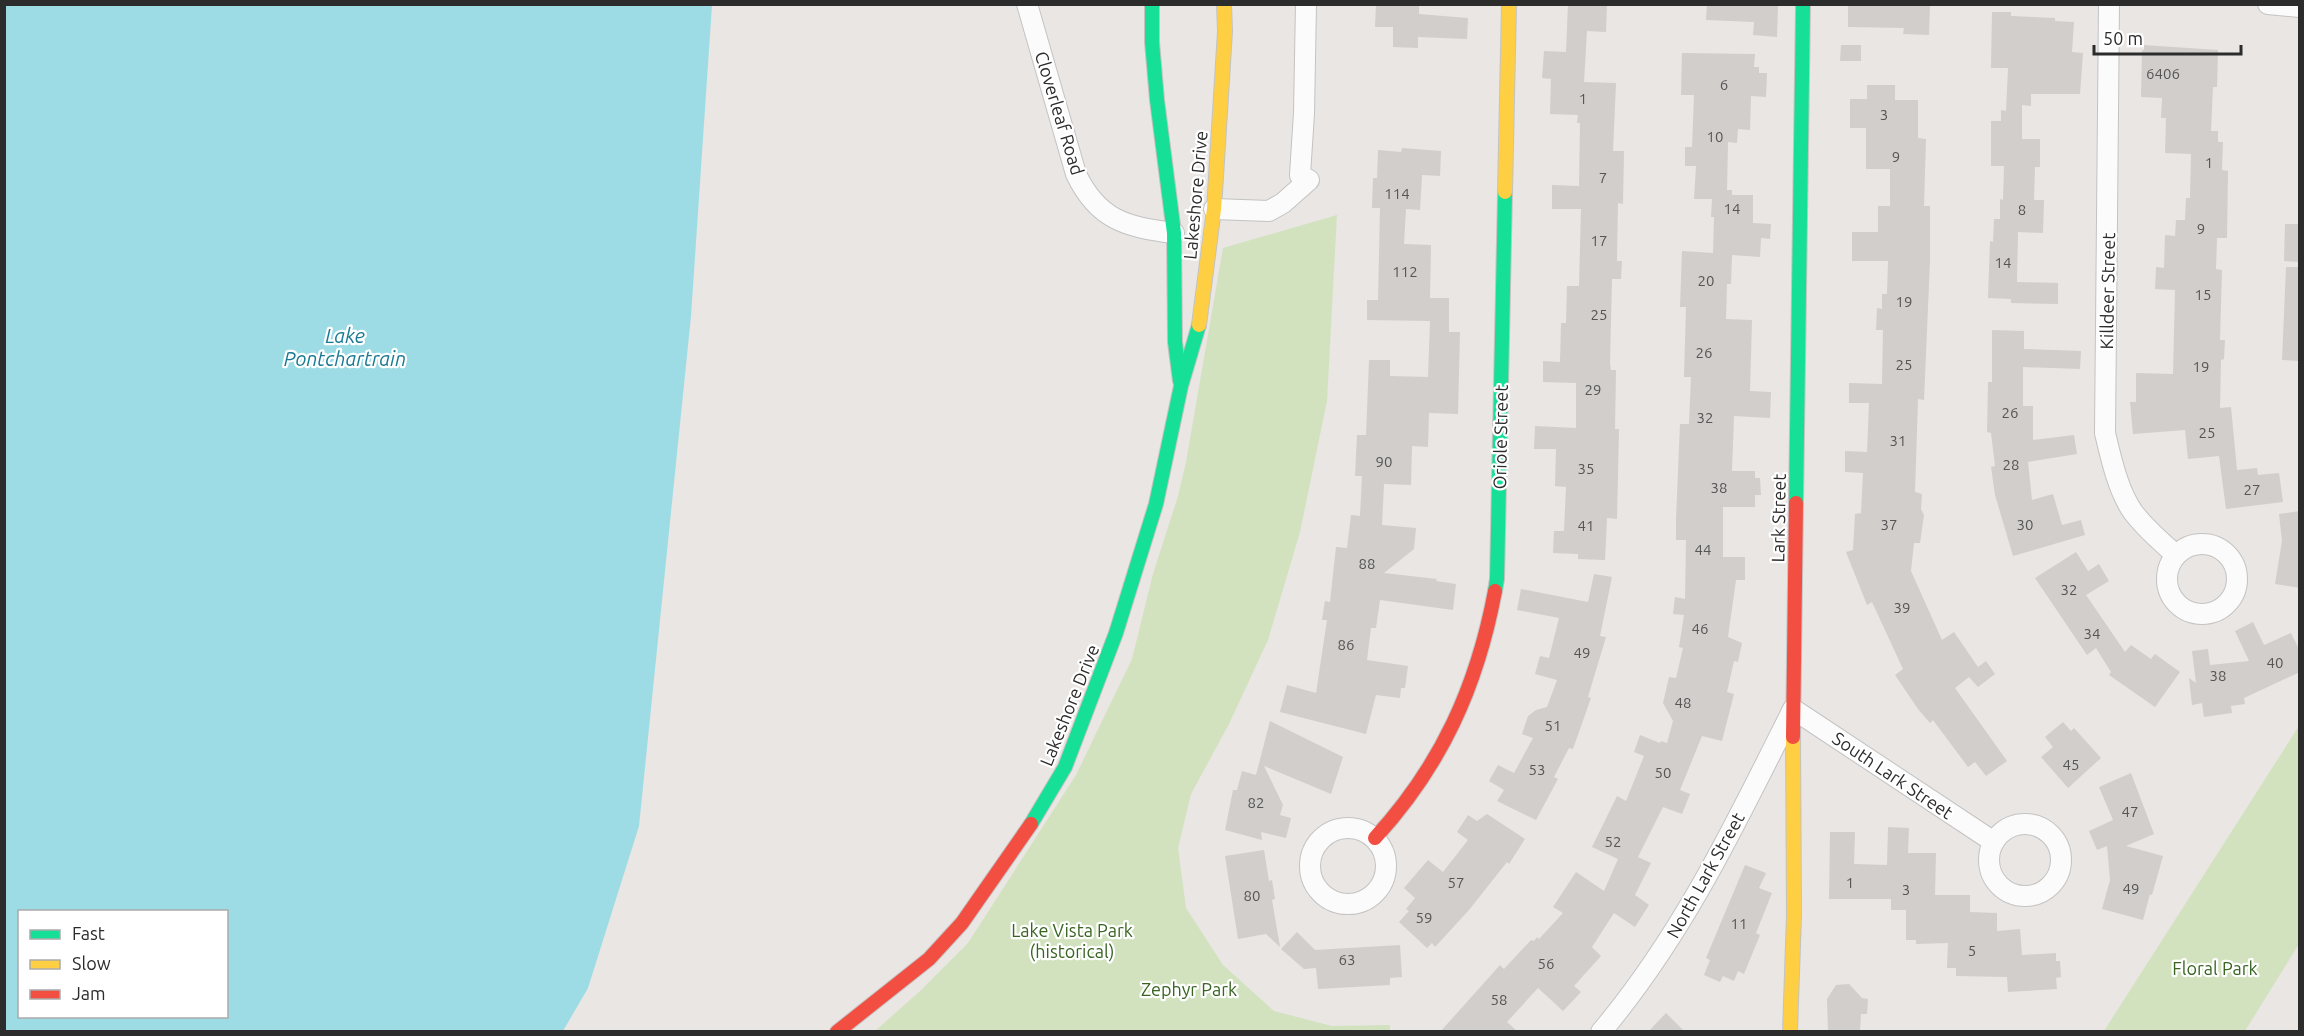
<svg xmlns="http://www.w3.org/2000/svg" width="2304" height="1036" font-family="Ubuntu,sans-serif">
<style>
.green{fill:#d2e2bf}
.water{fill:#9ddce4;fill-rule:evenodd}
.building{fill:#d1cecc}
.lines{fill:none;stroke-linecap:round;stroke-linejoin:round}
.street-casing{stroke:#c4c3c3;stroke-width:22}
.fast-casing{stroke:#c4c3c3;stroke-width:16}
.slow-casing{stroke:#c4c3c3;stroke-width:16}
.jam-casing{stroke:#c4c3c3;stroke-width:16}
.street{stroke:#fcfbfb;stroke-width:20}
.fast{stroke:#16e098;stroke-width:14}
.slow{stroke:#ffcf43;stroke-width:14}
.jam{stroke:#f24e42;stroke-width:14}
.labels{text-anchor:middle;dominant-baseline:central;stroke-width:4.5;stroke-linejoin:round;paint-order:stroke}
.number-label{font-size:15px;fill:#565555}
.street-label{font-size:18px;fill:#2c2c2c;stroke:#fff}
.park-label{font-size:18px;fill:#396422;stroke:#fff}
.water-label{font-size:20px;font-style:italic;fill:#1a7a92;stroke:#fff}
</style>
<rect width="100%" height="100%" fill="#e9e6e3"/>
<g class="green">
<polygon points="1337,215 1327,401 1300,532 1268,640 1229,724 1191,794 1178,848 1186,908 1223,965 1274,1011 1332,1026 1390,1025 1390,1031 874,1032 920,991 968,943 1076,775 1132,659 1153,574 1178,496 1186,462 1223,248"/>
<polygon points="2299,726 2299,944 2245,1031 2104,1031"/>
</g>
<path class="water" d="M5,4L712,5L691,316L639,826L588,988L563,1031H5ZM20,912H226V1016H20Z"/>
<g class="building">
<polygon points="1376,4 1419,4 1419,14 1468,18 1467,39 1418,37 1418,48 1393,47 1393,27 1375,27"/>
<polygon points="1568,4 1607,4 1606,32 1587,31 1584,82 1616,83 1613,151 1624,151 1623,204 1618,203 1617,261 1622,261 1621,279 1612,279 1610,363 1611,370 1616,370 1615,429 1619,429 1617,519 1607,518 1605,560 1578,559 1578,554 1553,553 1554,531 1564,531 1566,487 1555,486 1556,449 1534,449 1535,426 1576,428 1576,383 1543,382 1543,361 1560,362 1561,323 1566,323 1567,286 1579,286 1581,209 1552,209 1552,185 1579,186 1580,123 1577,123 1578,115 1550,114 1551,79 1542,78 1544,51 1566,52"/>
<polygon points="1707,4 1778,4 1777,37 1753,35 1754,22 1706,20"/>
<polygon points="1848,4 1930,4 1929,35 1903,34 1904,28 1848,27"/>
<polygon points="1992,12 2011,12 2011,16 2055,18 2055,21 2074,22 2072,52 2083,53 2080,94 2031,94 2031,106 2022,105 2022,139 2040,139 2040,167 2035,167 2034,200 2044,200 2043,233 2018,232 2017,282 2058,283 2058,304 2011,303 2011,299 1988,298 1990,241 1993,242 1994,219 2000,219 2000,199 2003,200 2004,166 1991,166 1991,121 2001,121 2001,110 2006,111 2008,68 1991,68"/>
<polygon points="1841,45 1861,45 1861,61 1840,61"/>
<polygon points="2144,45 2218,50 2217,87 2213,87 2211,131 2218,131 2218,142 2223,142 2222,170 2228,171 2227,238 2217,238 2216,269 2222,270 2220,340 2225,340 2224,359 2221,360 2220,408 2231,407 2237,470 2257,468 2258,475 2279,473 2283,502 2226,509 2219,456 2188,459 2185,430 2133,434 2130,402 2136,402 2136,373 2173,374 2175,290 2155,289 2156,267 2164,268 2165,235 2175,236 2176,220 2185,220 2186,198 2190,198 2191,154 2165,153 2166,118 2161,118 2162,98 2141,97 2142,50 2144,50"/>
<polygon points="1682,53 1755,54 1754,67 1759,67 1759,73 1767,73 1766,97 1751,96 1750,130 1738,129 1737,143 1728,142 1727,190 1732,190 1732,195 1753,195 1753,223 1771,224 1770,239 1761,238 1760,257 1732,255 1731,284 1727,284 1726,319 1752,320 1750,391 1771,392 1770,418 1734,416 1732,471 1755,471 1755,478 1760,478 1761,495 1755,495 1755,507 1723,507 1723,557 1745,557 1745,580 1736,580 1728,637 1742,643 1738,662 1734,661 1727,692 1734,694 1722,741 1702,736 1680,790 1690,794 1682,814 1663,807 1638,857 1651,863 1635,895 1649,905 1635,927 1614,913 1592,947 1601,956 1574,986 1581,992 1563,1011 1538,988 1507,1022 1518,1032 1440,1032 1500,965 1504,969 1531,940 1534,941 1537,937 1539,939 1563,913 1553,907 1576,872 1604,891 1618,859 1592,847 1617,796 1626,801 1644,756 1634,752 1640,735 1660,743 1661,741 1667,743 1673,721 1663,703 1669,677 1676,678 1683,648 1679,647 1684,615 1673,614 1675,597 1685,599 1686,540 1676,540 1676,520 1680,424 1689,424 1691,377 1684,377 1686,307 1680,307 1682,251 1713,253 1714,217 1711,217 1712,199 1694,199 1696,166 1685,166 1685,147 1692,147 1694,95 1681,95"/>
<polygon points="1867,85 1895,85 1895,100 1918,100 1918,138 1926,139 1924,206 1930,206 1930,261 1924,400 1918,399 1915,492 1922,494 1921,509 1924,515 1920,543 1914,543 1911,571 1942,640 1954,632 1978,667 1986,661 1995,674 1978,687 1969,677 1955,688 2007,761 1986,776 1975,762 1968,767 1933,720 1930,723 1918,709 1895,675 1903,669 1872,602 1867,605 1846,552 1853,550 1855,514 1861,513 1863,473 1845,472 1845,451 1867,452 1869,403 1849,403 1849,383 1882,384 1883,330 1876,330 1877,308 1882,309 1882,294 1887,294 1888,261 1852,261 1852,232 1878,232 1878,206 1890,206 1890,169 1866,169 1866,128 1850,128 1850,99 1867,99"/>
<polygon points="1402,148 1441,151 1440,176 1422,175 1420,210 1406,209 1404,244 1431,245 1430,298 1449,298 1449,332 1460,332 1458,414 1429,413 1428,447 1412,446 1411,485 1384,484 1382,525 1416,528 1414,549 1384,573 1437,579 1436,581 1456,584 1453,610 1380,600 1376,628 1371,628 1367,660 1408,666 1405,688 1401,688 1400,698 1376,695 1366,734 1280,712 1287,685 1316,693 1327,620 1322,620 1325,601 1330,602 1336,547 1347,548 1351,515 1360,516 1362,476 1355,476 1357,435 1366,435 1369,360 1390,360 1390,376 1428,377 1430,321 1367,320 1367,300 1378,300 1380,208 1372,208 1373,178 1377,178 1378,150 1401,152"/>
<polygon points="2285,224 2300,224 2300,262 2284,261"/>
<polygon points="2286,267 2300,267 2300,361 2282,360"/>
<polygon points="1992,330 2024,331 2024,349 2081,351 2080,369 2023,367 2023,406 2033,406 2033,440 2074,435 2077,454 2028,462 2032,500 2053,494 2062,525 2081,520 2085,535 2013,556 1995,495 1991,467 1995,466 1991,433 1987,432 1988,382 1992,382"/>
<polygon points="2300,511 2300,588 2275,584 2282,541 2279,514"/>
<polygon points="2076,552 2088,571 2099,564 2109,581 2086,595 2125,652 2131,645 2151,659 2155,654 2180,672 2155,707 2109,675 2111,672 2096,648 2087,655 2035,578"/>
<polygon points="1594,574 1612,577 1600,636 1606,637 1588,697 1591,698 1573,749 1569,748 1554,777 1558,779 1536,820 1497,801 1504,790 1489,781 1498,765 1514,773 1533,738 1522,734 1528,716 1536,710 1547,707 1557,680 1535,674 1540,656 1549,658 1559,618 1517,610 1521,589 1588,602"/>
<polygon points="2253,622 2264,645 2291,633 2300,651 2300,672 2244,698 2245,704 2231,706 2232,713 2204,717 2202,703 2192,705 2189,678 2196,683 2192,651 2208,649 2210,665 2249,661 2235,631"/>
<polygon points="1270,721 1343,757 1331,794 1264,766 1283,805 1280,815 1291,818 1286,838 1261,832 1262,840 1225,830 1233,790 1237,790 1242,771 1256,775"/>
<polygon points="2063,722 2071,731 2074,728 2101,758 2068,788 2041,757 2053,747 2045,737"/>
<polygon points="2131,773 2154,834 2126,846 2163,856 2152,895 2150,894 2143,920 2102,909 2110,880 2107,846 2097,850 2089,831 2113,820 2099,787"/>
<polygon points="1487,814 1525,839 1509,864 1507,862 1469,910 1435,947 1432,943 1427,948 1399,922 1409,911 1406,909 1415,898 1404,888 1428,860 1443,872 1468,840 1457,832 1468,815 1477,821"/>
<polygon points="1888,827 1909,828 1908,853 1936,853 1935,895 1970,895 1970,912 1997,913 1997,931 2020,929 2022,955 2056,953 2056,961 2060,961 2061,977 2056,978 2057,989 2008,992 2007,977 1956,976 1956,968 1947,968 1948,943 1916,944 1916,940 1906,940 1906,910 1891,910 1891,899 1829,899 1830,832 1855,832 1854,864 1887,865"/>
<polygon points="1264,850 1269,881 1272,880 1275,899 1272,900 1280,947 1266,934 1238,939 1225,856"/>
<polygon points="1745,865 1766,873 1759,888 1772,893 1756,933 1760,935 1744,974 1738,971 1734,981 1723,976 1720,982 1704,975 1710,960 1706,958"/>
<polygon points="1297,932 1315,950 1400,945 1402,977 1390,978 1390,985 1318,989 1316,968 1304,969 1281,949"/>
<polygon points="1849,984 1862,998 1868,999 1867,1014 1861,1014 1860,1032 1828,1032 1827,999 1836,985"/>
<polygon points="1666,1013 1685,1032 1648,1032"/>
</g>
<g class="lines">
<defs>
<g id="street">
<path d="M1027,4L1076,174C1098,220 1126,227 1174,233"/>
<path d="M2109,4L2105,433C2111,458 2118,491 2133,512C2145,528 2161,542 2176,555"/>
<polyline points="2268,4 2300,7"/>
<polyline points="1214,209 1269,211 1283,203 1309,180 1300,175 1304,113 1306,4"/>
<circle cx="2202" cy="579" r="35"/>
<circle cx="2025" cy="860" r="36"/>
<circle cx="1348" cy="866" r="38"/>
<path d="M1601,1032C1683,935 1737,821 1793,709L1994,842"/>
</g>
<g id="fast">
<polyline points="1152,4 1152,42 1157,100 1174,233 1175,342 1180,381"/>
<polyline points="1796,503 1803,4"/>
<polyline points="1495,591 1497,579 1505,192"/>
<polyline points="1031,824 1065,767 1116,633 1156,504 1181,386 1199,325"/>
</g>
<g id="slow">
<polyline points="1505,192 1509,4"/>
<polyline points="1199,325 1214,209 1225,31 1224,4"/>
<polyline points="1790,1032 1794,915 1793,737"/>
</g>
<g id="jam">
<polyline points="1793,737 1796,503"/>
<path d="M1375,838C1441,766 1477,687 1495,591"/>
<polyline points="837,1032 929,959 962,923 1031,824"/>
</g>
</defs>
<use href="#street" class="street-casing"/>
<use href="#fast" class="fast-casing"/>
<use href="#slow" class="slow-casing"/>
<use href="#jam" class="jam-casing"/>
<use href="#street" class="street"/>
<use href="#fast" class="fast"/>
<use href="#slow" class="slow"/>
<use href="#jam" class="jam"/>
</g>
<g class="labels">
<g class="number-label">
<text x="2163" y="73">6406</text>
<text x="1724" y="84">6</text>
<text x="1583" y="98">1</text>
<text x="1884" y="114">3</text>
<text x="1715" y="136">10</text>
<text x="1896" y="156">9</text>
<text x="2209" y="162">1</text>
<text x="1603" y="177">7</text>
<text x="1397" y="193">114</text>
<text x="1732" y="208">14</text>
<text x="2022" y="209">8</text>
<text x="2201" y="228">9</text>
<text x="1599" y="240">17</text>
<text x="2003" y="262">14</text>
<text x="1405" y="271">112</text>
<text x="1706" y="280">20</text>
<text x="2203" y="294">15</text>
<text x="1904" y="301">19</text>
<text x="1599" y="314">25</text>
<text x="1704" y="352">26</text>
<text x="1904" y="364">25</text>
<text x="2201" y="366">19</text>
<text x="1593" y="389">29</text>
<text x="2010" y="412">26</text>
<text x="1705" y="417">32</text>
<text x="2207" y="432">25</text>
<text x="1898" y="440">31</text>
<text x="1384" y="461">90</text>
<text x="2011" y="464">28</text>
<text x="1586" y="468">35</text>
<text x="1719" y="487">38</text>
<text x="2252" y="489">27</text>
<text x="1889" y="524">37</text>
<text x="2025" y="524">30</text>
<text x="1586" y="525">41</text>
<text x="1703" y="549">44</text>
<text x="1367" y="563">88</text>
<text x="2069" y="589">32</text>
<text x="1902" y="607">39</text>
<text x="1700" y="628">46</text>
<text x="2092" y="633">34</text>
<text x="1346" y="644">86</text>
<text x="1582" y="652">49</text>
<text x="2275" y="662">40</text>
<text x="2218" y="675">38</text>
<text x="1683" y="702">48</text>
<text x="1553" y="725">51</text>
<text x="2071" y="764">45</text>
<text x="1537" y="769">53</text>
<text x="1663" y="772">50</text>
<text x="1256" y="802">82</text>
<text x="2130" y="811">47</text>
<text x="1613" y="841">52</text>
<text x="1456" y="882">57</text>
<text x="1850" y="882">1</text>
<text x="2131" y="888">49</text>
<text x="1906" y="889">3</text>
<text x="1252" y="895">80</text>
<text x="1424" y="917">59</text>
<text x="1739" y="923">11</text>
<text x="1972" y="950">5</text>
<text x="1347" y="959">63</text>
<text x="1546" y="963">56</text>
<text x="1499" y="999">58</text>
</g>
<g class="street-label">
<text transform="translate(1060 113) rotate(73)">Cloverleaf Road</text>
<text transform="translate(1195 195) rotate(-85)">Lakeshore Drive</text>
<text transform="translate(2107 291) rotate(-89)">Killdeer Street</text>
<text transform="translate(1500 437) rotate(-89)">Oriole Street</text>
<text transform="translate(1778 518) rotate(-89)">Lark Street</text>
<text transform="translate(1069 705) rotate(-68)">Lakeshore Drive</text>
<text transform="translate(1893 775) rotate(34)">South Lark Street</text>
<text transform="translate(1705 875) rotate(-61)">North Lark Street</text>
</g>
<g class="park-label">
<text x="1072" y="930">Lake Vista Park<tspan x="1072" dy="21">(historical)</tspan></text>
<text x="2215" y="968">Floral Park</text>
<text x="1189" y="989">Zephyr Park</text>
</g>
<g class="water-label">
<text x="345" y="335">Lake<tspan x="345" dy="23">Pontchartrain</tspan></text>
</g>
</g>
<rect width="2304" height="1036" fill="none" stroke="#2c2c2c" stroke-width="12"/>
<rect x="18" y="910" width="210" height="108" fill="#ffffff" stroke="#ababab" stroke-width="1.5"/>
<rect x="30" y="930" width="30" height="9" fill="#16e098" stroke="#ababab" stroke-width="1.5"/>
<text x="72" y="940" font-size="18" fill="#2c2c2c">Fast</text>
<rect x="30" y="960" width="30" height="9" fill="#ffcf43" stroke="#ababab" stroke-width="1.5"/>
<text x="72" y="970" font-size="18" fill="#2c2c2c">Slow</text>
<rect x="30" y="990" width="30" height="9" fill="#f24e42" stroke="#ababab" stroke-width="1.5"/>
<text x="72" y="1000" font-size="18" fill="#2c2c2c">Jam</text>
<path d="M2094 45v9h147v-9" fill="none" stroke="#2c2c2c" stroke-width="3"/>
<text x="2103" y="45" font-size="18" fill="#2c2c2c" stroke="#ffffff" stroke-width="4.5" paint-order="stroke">50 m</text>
</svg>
